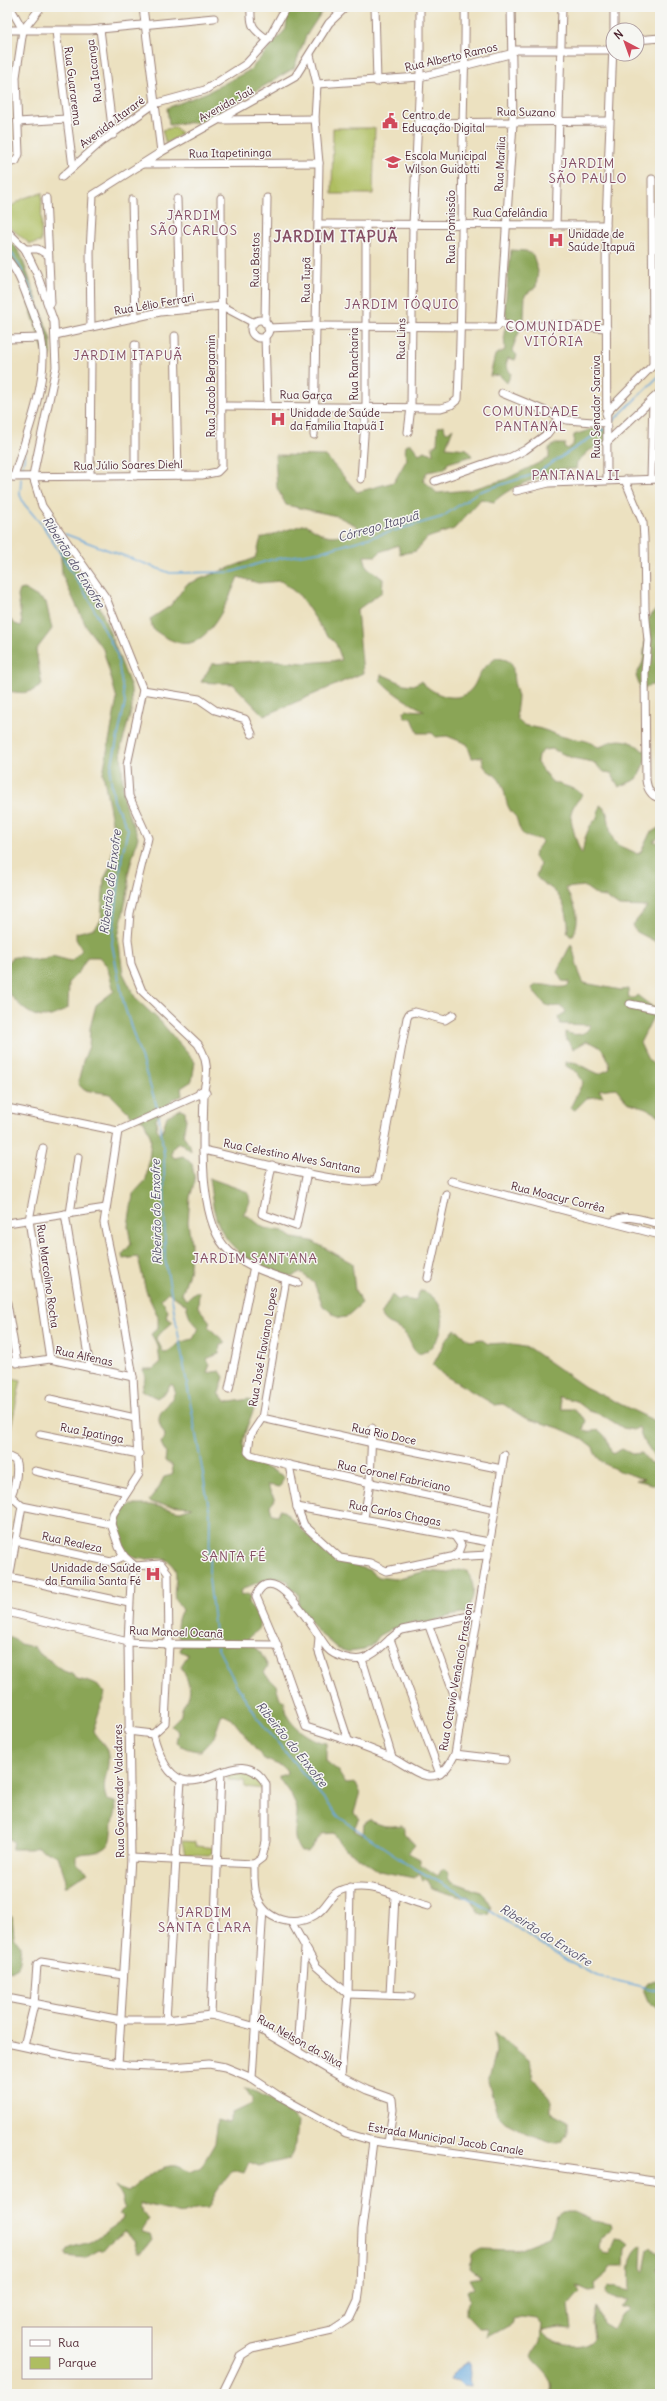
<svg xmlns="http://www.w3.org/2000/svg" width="667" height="2401" font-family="Delius,sans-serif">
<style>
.green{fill:#aebe61;stroke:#7c6e46}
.forest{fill:#8aa557;stroke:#6a6241;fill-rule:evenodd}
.water{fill:#6baade;stroke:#5a6484}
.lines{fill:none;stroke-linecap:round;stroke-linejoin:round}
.stream{stroke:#6baade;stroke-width:1.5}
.minor-casing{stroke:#9b8076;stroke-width:9}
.minor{stroke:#fff;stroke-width:7}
.labels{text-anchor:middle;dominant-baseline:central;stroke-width:3;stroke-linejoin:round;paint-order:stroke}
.street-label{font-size:11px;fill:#4a1f2b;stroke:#f6f6f2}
.poi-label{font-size:11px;fill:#4a1f2b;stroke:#f6f6f2;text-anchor:start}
.water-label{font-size:12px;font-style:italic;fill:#56506a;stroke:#f6f6f2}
.quarter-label{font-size:13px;letter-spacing:1px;fill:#864f65;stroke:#f6f6f2}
.district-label{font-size:15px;font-weight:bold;letter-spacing:1px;fill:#864f65;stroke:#f6f6f2}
</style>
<rect width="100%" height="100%" fill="#f6f6f2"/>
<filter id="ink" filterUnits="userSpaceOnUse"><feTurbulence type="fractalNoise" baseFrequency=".025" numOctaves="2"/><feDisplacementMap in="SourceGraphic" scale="8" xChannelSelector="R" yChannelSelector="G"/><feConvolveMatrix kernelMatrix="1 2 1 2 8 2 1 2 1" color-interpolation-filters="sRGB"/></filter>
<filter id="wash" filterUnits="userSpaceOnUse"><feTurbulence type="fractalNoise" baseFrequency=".012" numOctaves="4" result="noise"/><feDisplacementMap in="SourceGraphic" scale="16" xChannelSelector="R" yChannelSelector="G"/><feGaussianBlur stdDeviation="0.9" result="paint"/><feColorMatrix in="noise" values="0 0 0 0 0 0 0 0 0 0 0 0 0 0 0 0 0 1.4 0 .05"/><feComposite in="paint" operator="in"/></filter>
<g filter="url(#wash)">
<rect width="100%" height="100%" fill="#ece1c0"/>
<g class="green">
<polygon points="176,127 181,134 166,144 162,130"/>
<polygon points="333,128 375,128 373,194 332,194"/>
<polygon points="42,193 41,242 30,244 7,225 7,209 24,198"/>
<polygon points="7,1377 21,1380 8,1441 7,1440"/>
<polygon points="232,1771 254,1773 263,1789 245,1787 244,1781 228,1780 228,1774"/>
<polygon points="182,1841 195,1842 196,1846 215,1848 214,1851 209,1855 185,1854"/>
</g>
<g class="forest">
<polygon points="288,7 325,7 306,36 294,68 206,121 169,125 167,108 210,91 250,70 286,29"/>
<polygon points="7,241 15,246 21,255 51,340 51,354 49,359 44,352 17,267 7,252"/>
<polygon points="511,250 526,251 533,255 538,271 536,287 525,295 524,319 512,350 517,355 515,360 508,358 506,365 511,374 507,383 499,375 490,376 495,355 505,350 504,333 507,321 505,306"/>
<path d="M444,425L445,431L448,432L453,428L446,447L467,449L472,456L448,463L445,469L427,472L423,480L437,493L468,490L504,480L549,458V448L555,444H566L564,447L568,449L573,445L574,435L595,428H606V443L590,450L577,462L576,469H556L555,476C538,475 506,489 494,502L481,499L454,529L427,538L416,551L400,554L398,545L380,552L376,556H364L367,567L383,579L382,592L357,610L363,673L264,716L233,684L201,682L212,664L269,660L305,663L342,660L336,644L325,633L300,596L281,581L258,583L238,577C229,598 214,637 190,643C178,646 162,636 153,629L150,619L170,606L187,584L255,558L261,538L306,524C329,540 332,537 358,531L357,526L337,516L286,505L277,488L275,455L326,456L357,492L394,482L407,459L405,454L406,444H411L419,454L424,451L433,454L432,447L437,444L438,427Z"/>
<path d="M60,542L98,602L131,688L132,708L121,748L124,803L138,837L128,874L129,886L118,937L123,973L136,999L160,1021L195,1062L192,1081L181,1088L182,1096L173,1099L156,1119L157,1129L161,1135L167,1116L181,1109L185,1111L186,1120L183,1135L190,1145L191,1151L182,1144L177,1143L172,1150V1156L175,1158L183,1156L192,1164L195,1181L190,1197L188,1222L191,1243L190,1269L182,1294L186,1300L195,1292H199L198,1307L210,1322L208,1327L225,1342V1344L220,1345L219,1354L206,1359L210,1364L207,1373L220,1371L224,1377L219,1393L225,1401L231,1402L249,1399L256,1404C251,1418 231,1455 253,1463C263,1467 276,1471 284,1477L280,1487L267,1485L275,1500L270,1506L272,1514L278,1515L280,1510L285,1512L329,1557L369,1570L379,1577L395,1579L427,1571L449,1573C455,1569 460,1568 467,1571C476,1586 475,1598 466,1613L445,1617L430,1623L415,1622L391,1629L378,1636L371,1646L364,1650L349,1652L338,1649L318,1632L298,1605L299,1594L291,1588L288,1581C273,1575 254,1583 240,1591L241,1596L247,1594L251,1596L248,1602C251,1609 264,1619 259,1629C258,1631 252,1634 249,1637L248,1642L260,1652L268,1666L264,1673L276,1685L280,1699L285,1702C281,1721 310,1741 326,1743V1761L337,1770L346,1784L356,1783L360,1792L354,1812L360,1819L355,1826V1831L363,1835L364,1824L370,1820C381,1827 389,1827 402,1825L404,1828V1833L415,1845L408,1853L420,1859V1864L438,1876L442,1869H445L449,1873L448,1877L451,1881L483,1893L491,1906L488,1915L481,1914L468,1896H457L431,1888L426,1879L423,1880L420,1873L414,1878L379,1871L343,1847L334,1833L322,1834L308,1852H301C290,1837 297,1827 297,1811C297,1800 284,1787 279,1778V1776L286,1774L287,1771L281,1766L264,1759L232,1719L222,1714L214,1737L201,1751C193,1751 182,1748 176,1742L178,1732L171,1725L181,1715C181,1706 186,1703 189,1694C192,1686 184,1674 181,1666L188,1655L180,1651L182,1645C176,1634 175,1621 182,1610C180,1607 177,1603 175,1599C172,1588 181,1573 171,1563C164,1555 151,1560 141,1559C123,1558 117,1533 115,1518L120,1511L130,1505H151L180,1511L192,1507L156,1504L149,1501L158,1489L164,1477L172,1475L173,1472L172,1465L165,1461L166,1454L161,1443L165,1435C149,1409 169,1412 175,1391L173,1385H170L166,1392L157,1398L141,1390L145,1378L143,1369H153L160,1363L158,1346L151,1334L158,1328V1317L146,1291L138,1257L123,1259L122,1255L131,1244L128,1226L133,1194L146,1180L149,1160L151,1138L144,1121L131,1115L110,1094L84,1090L78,1084L83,1061L89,1046L90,1028L96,1005L114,991L107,966L99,957H87L79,972L69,982L68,1008C39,1027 26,1013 7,991V964L11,958C27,953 34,966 52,956L71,961L82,950L76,939V933L95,928L101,920L104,879L111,865L114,833L103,773L117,699L103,649L87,628L62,575ZM168,1292L186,1305L190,1318L199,1328L193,1339L181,1342L166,1353L163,1352L156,1337L173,1322L166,1317L168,1310L161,1299Z"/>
<path d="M24,589L46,602L52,629L36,650L42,685C28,695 23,693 7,691V616L15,624L21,626L22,624L18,596L20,590Z"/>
<polygon points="660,605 660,686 651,685 641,690 636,676 643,662 647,620"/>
<path d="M496,658C516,660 512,666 514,682C515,687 517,692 518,697C518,704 514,715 519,721C524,728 533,726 541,729C549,731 556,735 564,737C579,741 583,737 598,747C605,746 608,742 613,741C625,738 636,743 643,751L648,749L650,751L637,779L619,787L611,773L604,772L593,762L572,758L552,749L544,750L538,755L537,763L552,782L575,789L583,795C578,800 572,806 571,814C570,820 578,849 582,854L585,838L590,826L597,818L600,805C613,813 606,830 615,842C619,848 631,849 637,854L641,852L650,833L660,827V837L653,841L660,843V944L637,932L632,926L647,907L619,906L606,897L598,896L584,886L565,888C575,907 582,914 573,936H570L567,932C571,922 563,899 555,892C549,885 541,884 536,876L540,864L534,857L535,852L542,842L539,839C520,837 521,833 516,817C503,805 508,797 501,783C495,770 483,775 482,757L472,758L467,744L447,736L436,737L432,733H418L412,718H405L403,712L407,710L425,711C409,703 393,694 380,680L381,674L404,684L414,685L421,681C433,695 460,706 473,687C476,683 477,678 480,673C484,667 490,663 496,658Z"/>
<path d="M571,944C576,957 577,971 584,983L621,990L628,989L629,998H634L637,995L654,1008L656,1011L640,1043L647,1058L660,1071V1116L646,1108L627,1102L616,1088L599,1090L603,1096L587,1098L575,1110L570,1108L583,1082L577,1072L566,1066V1062H573L599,1074L610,1069C608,1054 602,1046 587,1041L573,1049L565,1037V1032C574,1036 587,1036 590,1025L560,1024L558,1017L566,1012C562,1003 556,1008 549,1006C544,1005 534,993 532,988C540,979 558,992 569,985V982L562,981L557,972Z"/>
<path d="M209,1178L248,1192L250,1202L243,1215L248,1216L264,1228L283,1231L293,1238L312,1241L352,1263L355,1290L362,1303L346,1317L339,1318L323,1306L314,1283L300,1272L293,1277C260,1271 227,1251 216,1218C212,1205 211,1191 209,1178Z"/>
<path d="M420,1291C426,1291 430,1295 434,1298C452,1315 439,1351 418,1354C410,1348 411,1339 404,1333C397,1326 384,1324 381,1315L392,1295L398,1300L405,1299L415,1301Z"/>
<path d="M455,1329L471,1341L481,1339L488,1344L504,1343L529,1348L585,1387L659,1423L660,1486L636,1480L644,1479C627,1473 596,1467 593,1447L581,1438L559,1428L525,1418L503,1404L495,1405L442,1374L433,1365L446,1340ZM559,1397L576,1401L589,1411L602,1415L623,1428L634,1430L639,1427L642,1438L654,1456L655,1465L649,1463L642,1453L632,1454L622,1449L612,1454C609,1445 607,1435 598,1430L588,1432L583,1430L586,1420L573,1409H562Z"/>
<path d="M10,1636L20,1644L34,1647L39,1654L51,1661L61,1670L72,1674L76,1679C87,1681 99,1683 105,1693L93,1731C97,1739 105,1743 107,1751C112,1770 99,1782 107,1800L115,1802C117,1810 115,1815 113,1823C111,1838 114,1847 96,1852C89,1854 83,1852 77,1856V1864L88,1872L67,1886H64L66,1880L58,1856L37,1847L31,1849H11L14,1843L11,1839L7,1840V1641Z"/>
<polygon points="7,1912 12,1917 14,1937 21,1946 18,1967 11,1971 7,1969"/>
<polygon points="660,1981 660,2010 648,2001 643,1989 647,1982"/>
<polygon points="494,2032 529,2060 534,2078 551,2099 551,2112 568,2121 568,2131 562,2141 555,2143 528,2134 505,2122 497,2114 488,2082 496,2052"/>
<path d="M245,2088C258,2089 289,2112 298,2122L296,2144L289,2159L259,2166L249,2162L244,2173L233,2170L217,2191L208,2208L194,2209L182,2214L140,2204L142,2213L149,2219L141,2232L150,2234L152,2239L142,2252H138L134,2240L124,2231L109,2243L102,2251L99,2250L85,2258L66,2256L65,2253L69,2248L90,2242L122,2221L123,2217L118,2214L125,2208L122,2196L115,2187L128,2192C142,2180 158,2164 177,2166C181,2167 187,2171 191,2172L201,2167L215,2143L218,2120L229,2123L233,2113L252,2104V2099Z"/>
<path d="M562,2212H573L593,2221L611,2224L612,2228L600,2239L599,2248L603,2253L609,2254L615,2239L623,2240L629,2245L625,2249L624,2267H611L607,2273L594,2284L595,2290L589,2291L576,2285L580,2291L568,2305L571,2329L561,2328L542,2331C549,2345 585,2353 595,2337L593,2324L597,2307L602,2324L612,2330L622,2314L629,2310L628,2307H620L628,2300C619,2298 607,2301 605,2289L607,2286L630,2291C630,2276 626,2254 642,2245L641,2267L644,2271L648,2250L651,2247L660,2257L657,2273L660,2276V2362L658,2366L660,2394H550C557,2376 537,2368 532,2357L540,2341L542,2325L537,2319L521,2317L514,2319L512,2324L488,2337V2328H479L466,2314V2306L470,2300L467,2292L474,2288L469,2279L480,2277L469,2268L471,2255L481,2249L515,2250L549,2237L557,2216Z"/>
</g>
<polygon class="water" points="469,2361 471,2387 463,2386 458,2381 450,2379 454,2372"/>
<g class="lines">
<g class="stream">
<path d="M7,246C25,271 47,319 46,350"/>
<polyline points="610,424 660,375"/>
<polyline points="21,475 25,453"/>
<polyline points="21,479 20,495 24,504 43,526 90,601 117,655 125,703 110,773 114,801 128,829 122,855 112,944 124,1005 158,1110"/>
<polyline points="43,526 53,529"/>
<polyline points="65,534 170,573 232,572 270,560 323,551 442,517 478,492 535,474 604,429"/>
<polyline points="159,1116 164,1155 165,1259 210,1514 209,1578 216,1641"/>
<polyline points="217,1647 236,1684 259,1720 339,1817 414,1868 486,1908 571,1963 597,1976 660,1991"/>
</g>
</g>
</g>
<g filter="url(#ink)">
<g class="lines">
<defs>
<g id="minor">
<polyline points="143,7 161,152"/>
<path d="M251,7C250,27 253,29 268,40"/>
<polyline points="375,7 377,82"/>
<polyline points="100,29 113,135"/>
<polyline points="7,30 90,30 214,18"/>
<polyline points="23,30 41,7"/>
<polyline points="614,30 614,7"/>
<polyline points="56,31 73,167"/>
<polyline points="637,40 660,38"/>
<polyline points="310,55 317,84 315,119 319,163 314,435"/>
<polyline points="317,84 420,77 510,54 516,50 612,50"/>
<polyline points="222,120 315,119"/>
<polyline points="18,122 66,119"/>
<polyline points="418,123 609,121"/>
<polyline points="7,163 16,161 19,154 16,77 23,30 10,7"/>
<polyline points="143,164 319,163"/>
<polyline points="62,177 101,142 154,104 205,90 246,64 268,40 286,7"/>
<polyline points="652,179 653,365"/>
<polyline points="46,198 51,303"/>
<polyline points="177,199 180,309"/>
<polyline points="132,200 135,318"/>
<polyline points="319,224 606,225"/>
<polyline points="556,225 562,7"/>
<path d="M7,231L25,249L37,274L54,322L56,367L35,466L33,477L42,506L106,598L143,690L127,765L129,796L148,838L130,913L128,939L131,964L142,991L198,1044C208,1059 208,1073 204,1090L206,1093L202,1096L200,1092L204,1090"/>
<polyline points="25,249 38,249 48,255"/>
<path d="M7,259C18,271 23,286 29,302C36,320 44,339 43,358C43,396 24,441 14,477"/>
<circle cx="260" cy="329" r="9"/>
<polyline points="265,323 267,198"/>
<polyline points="500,323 513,123 511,7"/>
<polyline points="500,323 519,328 551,325 607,328"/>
<polyline points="91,327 90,252 93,195 161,152 295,77 329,23 346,7"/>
<polyline points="268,328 316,326 493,327 497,327 500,323"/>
<polyline points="55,335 160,312 222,306 254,323"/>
<polyline points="175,336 178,475"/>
<polyline points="265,336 267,405"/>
<polyline points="7,339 41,338"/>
<polyline points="502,393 567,420 606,423"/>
<path d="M223,406L441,408L451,405L458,399C462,311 462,223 463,134C463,92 466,50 465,7"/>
<polyline points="606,413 660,358"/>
<polyline points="408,432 411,407 413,224 420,77 420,7"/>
<polyline points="606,443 660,392"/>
<polyline points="90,476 91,355"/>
<polyline points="135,476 135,345"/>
<polyline points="7,477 202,475 217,472 222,467 221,198"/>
<polyline points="361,479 366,407 366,224"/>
<polyline points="651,479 653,399"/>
<polyline points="607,480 606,225 613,45"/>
<path d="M625,480L643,523L644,539L645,609L648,641L645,672L646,780C647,788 651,797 660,798"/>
<polyline points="435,481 495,460 505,460 525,450 547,434 560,417"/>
<polyline points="516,491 549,483 660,479"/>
<polyline points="143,690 199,699 215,710 245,719 252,734"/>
<polyline points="630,1004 660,1010"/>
<path d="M204,1095C203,1135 197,1223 229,1251C246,1267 275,1276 298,1283"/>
<polyline points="7,1108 118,1131 200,1094"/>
<polyline points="118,1131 104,1223 120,1299 133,1377 139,1474 113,1514 111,1524 119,1547 124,1556 135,1566 161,1564 168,1573 169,1644 165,1723 153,1734"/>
<polyline points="43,1148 29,1220 50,1359"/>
<path d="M203,1150C237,1157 350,1188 377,1180L407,1018L409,1014L415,1012L445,1020L453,1015"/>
<polyline points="272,1165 262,1214 296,1226 307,1172"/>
<polyline points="451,1181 660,1235"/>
<polyline points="65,1214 90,1368"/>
<polyline points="70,1214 78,1157"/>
<path d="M612,1222C626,1212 645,1221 660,1224"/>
<polyline points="7,1223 106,1208"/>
<polyline points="428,1278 446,1194"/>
<polyline points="7,1303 17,1363"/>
<polyline points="7,1361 23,1363 50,1359 133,1377"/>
<polyline points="229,1389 254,1266"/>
<polyline points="50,1399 135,1418"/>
<polyline points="262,1418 250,1436 248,1452 251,1455 289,1465 297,1507 304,1525 340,1558 370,1563 386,1571 451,1557 488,1555"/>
<polyline points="262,1418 373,1443 502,1469"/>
<polyline points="262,1418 286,1279"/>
<polyline points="40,1434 139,1454"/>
<path d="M7,1456L15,1460C19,1469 15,1494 7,1500"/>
<polyline points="289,1465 495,1510"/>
<polyline points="35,1471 127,1492"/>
<polyline points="22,1506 111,1524"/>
<polyline points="297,1507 489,1542"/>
<polyline points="364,1518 370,1482 372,1428"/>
<polyline points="15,1541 111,1562 124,1556"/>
<polyline points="453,1557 458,1553 461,1545 454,1535"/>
<polyline points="9,1577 129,1603"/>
<polyline points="7,1590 22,1506 11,1496"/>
<polyline points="7,1612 128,1642 169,1644 277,1645"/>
<path d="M479,1614L402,1630C387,1638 379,1654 362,1659C353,1661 334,1656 328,1649C318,1638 274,1554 256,1596L277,1645L306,1727C335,1736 363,1745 390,1757C402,1762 416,1775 429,1776C443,1777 450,1764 455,1754L504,1455"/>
<polyline points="429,1626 462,1716"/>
<polyline points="319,1637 318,1649 348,1740"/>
<polyline points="390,1639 440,1774"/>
<polyline points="362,1659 392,1757"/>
<polyline points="128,1731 153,1734"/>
<path d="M153,1734C181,1838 233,1729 266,1784V1842L262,1858L254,1864"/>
<polyline points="455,1754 505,1760"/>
<polyline points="131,1858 254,1864"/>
<path d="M254,1864C254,1875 253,1887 257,1897C266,1921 294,1928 315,1915C331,1905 328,1891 349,1888C380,1883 399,1899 428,1906"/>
<polyline points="292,1923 316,1966 348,1994 411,1996"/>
<polyline points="390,1995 395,1896"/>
<polyline points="7,1998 121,2020 166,2020 211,2015 235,2021 256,2027 341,2077 367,2090 392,2099 393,2110 388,2143"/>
<polyline points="211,2015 221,1773"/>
<polyline points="166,2020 181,1780"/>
<polyline points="7,2043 72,2057 128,2065 172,2067 209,2064 225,2067 252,2078 279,2096 346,2133 373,2141 660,2182"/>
<polyline points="24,2046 34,2005 37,1965 41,1962 123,1975"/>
<polyline points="298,2051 305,1949"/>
<polyline points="118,2064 131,1858 128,1642 131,1582 135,1566"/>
<polyline points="341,2077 348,1994 350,1887"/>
<polyline points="252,2078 263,1909"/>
<polyline points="222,2394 241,2355 252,2348 332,2330 350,2318 358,2301 360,2286 362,2230 373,2141"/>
</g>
</defs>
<use href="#minor" class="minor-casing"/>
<use href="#minor" class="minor"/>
</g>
</g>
<defs>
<symbol id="civic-bare" viewBox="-9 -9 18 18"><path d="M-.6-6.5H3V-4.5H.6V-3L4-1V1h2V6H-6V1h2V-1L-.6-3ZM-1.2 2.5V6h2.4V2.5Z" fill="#d1495b" stroke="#f6f6f2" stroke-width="2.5" paint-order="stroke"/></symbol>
<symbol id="school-bare" viewBox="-9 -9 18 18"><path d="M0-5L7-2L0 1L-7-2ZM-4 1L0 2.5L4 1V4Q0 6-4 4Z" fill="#d1495b" stroke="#f6f6f2" stroke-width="2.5" paint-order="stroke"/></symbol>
<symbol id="hospital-bare" viewBox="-9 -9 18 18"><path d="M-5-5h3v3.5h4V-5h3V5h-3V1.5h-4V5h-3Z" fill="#d1495b" stroke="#f6f6f2" stroke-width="2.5" paint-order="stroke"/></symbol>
</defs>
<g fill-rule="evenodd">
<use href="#civic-bare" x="379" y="110" width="22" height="22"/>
<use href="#school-bare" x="382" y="151" width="22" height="22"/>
<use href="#hospital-bare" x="545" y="229" width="22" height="22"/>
<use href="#hospital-bare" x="267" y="408" width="22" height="22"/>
<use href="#hospital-bare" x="142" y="1563" width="22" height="22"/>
</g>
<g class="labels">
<g class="street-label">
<text transform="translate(451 57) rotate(-13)">Rua Alberto Ramos</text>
<text transform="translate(94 71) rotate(-97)">Rua Iacanga</text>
<text transform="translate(73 86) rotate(83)">Rua Guararema</text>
<text transform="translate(226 104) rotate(-29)">Avenida Jaú</text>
<text transform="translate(526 112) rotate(1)">Rua Suzano</text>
<text transform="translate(112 122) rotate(-37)">Avenida Itararé</text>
<text transform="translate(230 153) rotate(-1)">Rua Itapetininga</text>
<text transform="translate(500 164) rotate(-87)">Rua Marília</text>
<text x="510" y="213">Rua Cafelândia</text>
<text transform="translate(451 227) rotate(-90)">Rua Promissão</text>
<text transform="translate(255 260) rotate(-89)">Rua Bastos</text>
<text transform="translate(306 280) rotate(-89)">Rua Tupã</text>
<text transform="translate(154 304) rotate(-10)">Rua Lélio Ferrari</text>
<text transform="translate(401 339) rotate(-89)">Rua Lins</text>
<text transform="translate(354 364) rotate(-90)">Rua Rancharia</text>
<text transform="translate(211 386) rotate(-90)">Rua Jacob Bergamin</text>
<text transform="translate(306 395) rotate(1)">Rua Garça</text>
<text transform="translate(596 407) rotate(-90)">Rua Senador Saraiva</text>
<text transform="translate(128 465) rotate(-1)">Rua Júlio Soares Diehl</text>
<text transform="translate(292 1156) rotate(11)">Rua Celestino Alves Santana</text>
<text transform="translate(558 1197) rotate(14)">Rua Moacyr Corrêa</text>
<text transform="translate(48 1276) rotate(82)">Rua Marcolino Rocha</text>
<text transform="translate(263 1347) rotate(-80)">Rua José Flaviano Lopes</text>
<text transform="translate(84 1356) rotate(12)">Rua Alfenas</text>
<text transform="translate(92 1433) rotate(11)">Rua Ipatinga</text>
<text transform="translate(384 1434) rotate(12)">Rua Rio Doce</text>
<text transform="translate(394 1476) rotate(12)">Rua Coronel Fabriciano</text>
<text transform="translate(395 1513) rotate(11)">Rua Carlos Chagas</text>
<text transform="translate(72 1542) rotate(12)">Rua Realeza</text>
<text transform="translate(176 1632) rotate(2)">Rua Manoel Ocanã</text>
<text transform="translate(456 1677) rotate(-80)">Rua Octavio Venâncio Frasson</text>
<text transform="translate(119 1791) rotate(-91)">Rua Governador Valadares</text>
<text transform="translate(300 2041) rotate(29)">Rua Nelson da Silva</text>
<text transform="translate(446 2139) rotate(9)">Estrada Municipal Jacob Canale</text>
</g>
<g class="poi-label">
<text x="402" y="115">Centro de<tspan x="402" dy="13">Educação Digital</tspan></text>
<text x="405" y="156">Escola Municipal<tspan x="405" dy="13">Wilson Guidotti</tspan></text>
<text x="568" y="234">Unidade de<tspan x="568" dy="13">Saúde Itapuã</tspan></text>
<text x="290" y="413">Unidade de Saúde<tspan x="290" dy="13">da Família Itapuã I</tspan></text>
<text x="141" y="1568" text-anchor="end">Unidade de Saúde<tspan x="141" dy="13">da Família Santa Fé</tspan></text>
</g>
<g class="water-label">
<text transform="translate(378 526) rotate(-16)">Córrego Itapuã</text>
<text transform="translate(74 562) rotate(58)">Ribeirão do Enxofre</text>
<text transform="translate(110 882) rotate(-83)">Ribeirão do Enxofre</text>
<text transform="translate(156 1212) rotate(-91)">Ribeirão do Enxofre</text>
<text transform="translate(292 1744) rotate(51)">Ribeirão do Enxofre</text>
<text transform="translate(546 1935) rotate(32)">Ribeirão do Enxofre</text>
</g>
<g class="quarter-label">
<text x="588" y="163">JARDIM<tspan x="588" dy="15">SÃO PAULO</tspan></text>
<text x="194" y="215">JARDIM<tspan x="194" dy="15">SÃO CARLOS</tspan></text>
<text x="402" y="304">JARDIM TÓQUIO</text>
<text x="554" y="326">COMUNIDADE<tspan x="554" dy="15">VITÓRIA</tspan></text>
<text x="128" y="355">JARDIM ITAPUÃ</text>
<text x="531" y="411">COMUNIDADE<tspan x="531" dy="15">PANTANAL</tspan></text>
<text x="576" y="475">PANTANAL II</text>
<text x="255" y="1258">JARDIM SANT'ANA</text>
<text x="234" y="1556">SANTA FÉ</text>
<text x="205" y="1912">JARDIM<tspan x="205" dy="15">SANTA CLARA</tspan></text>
</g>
<g class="district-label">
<text x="336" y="236">JARDIM ITAPUÃ</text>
</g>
</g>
<rect width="667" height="2401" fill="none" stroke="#f6f6f2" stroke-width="24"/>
<rect x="22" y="2327" width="130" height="52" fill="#f6f6f2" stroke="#b1a0a2"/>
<rect x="30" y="2340" width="20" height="6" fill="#ffffff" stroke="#b1a0a2"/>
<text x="58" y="2347" font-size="12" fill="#4a1f2b">Rua</text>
<rect x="30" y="2357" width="20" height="12" fill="#aebe61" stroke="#b1a0a2"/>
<text x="58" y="2367" font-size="12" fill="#4a1f2b">Parque</text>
<g transform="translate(625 42) rotate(319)"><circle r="19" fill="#f6f6f2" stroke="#b1a0a2"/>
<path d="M0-3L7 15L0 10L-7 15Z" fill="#d1495b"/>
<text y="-6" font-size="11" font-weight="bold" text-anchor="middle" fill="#4a1f2b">N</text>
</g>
</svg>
